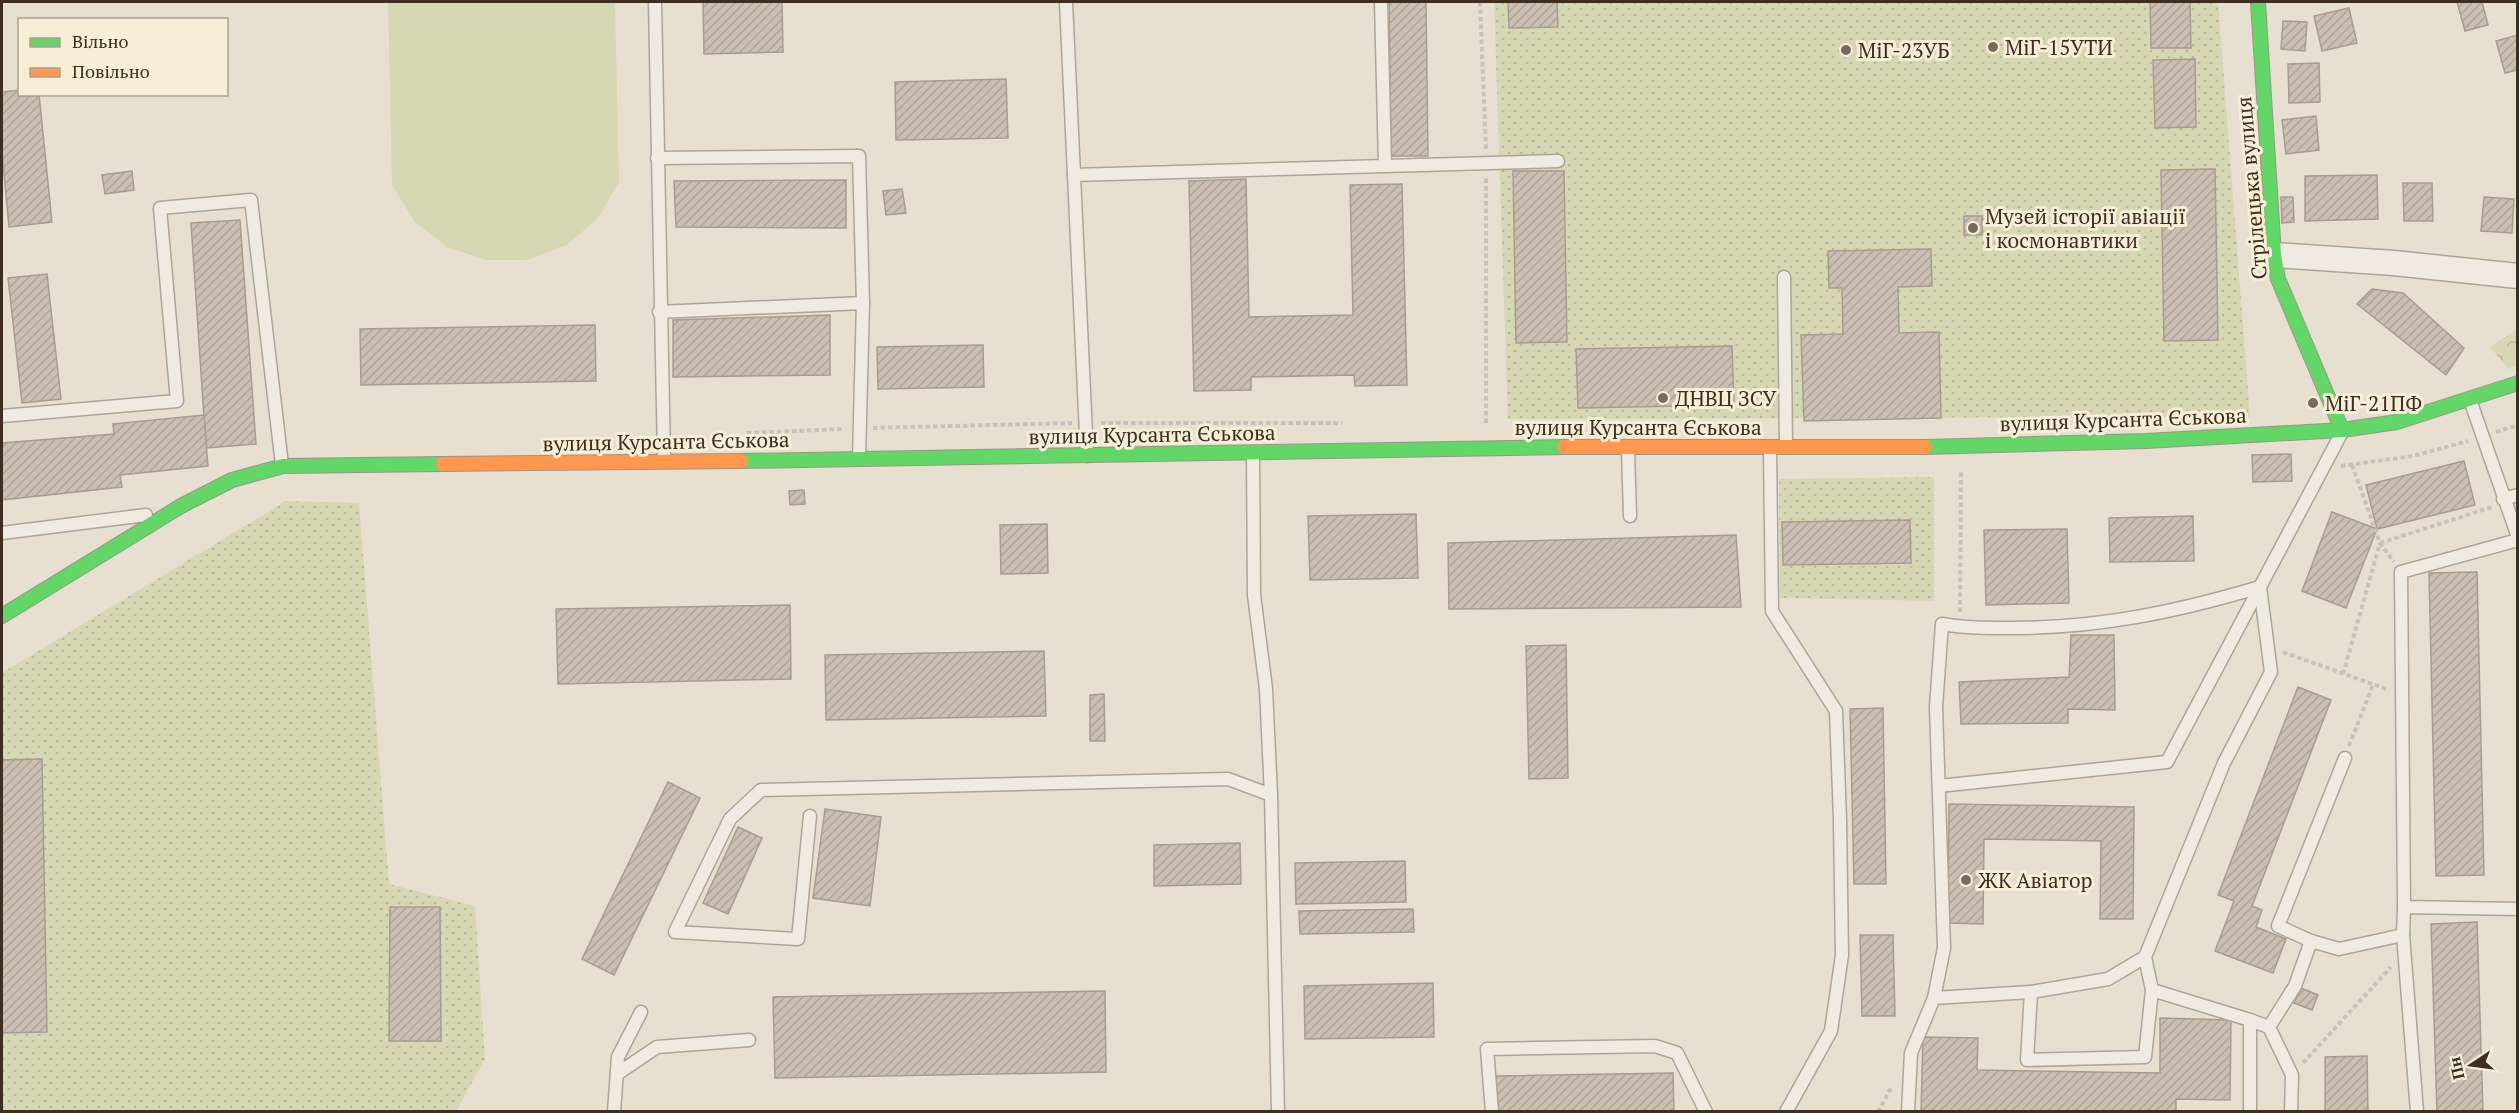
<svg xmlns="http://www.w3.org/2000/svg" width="2519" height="1113" font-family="'PT Serif',serif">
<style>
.grass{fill:url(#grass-dots)}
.forest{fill:url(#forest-crowns)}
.pitch{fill:#d6d7b3}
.building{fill:url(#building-hatch);stroke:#a89c90;stroke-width:1.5}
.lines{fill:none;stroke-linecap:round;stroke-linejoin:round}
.lane-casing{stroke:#ada599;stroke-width:15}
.street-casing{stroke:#ada599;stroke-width:27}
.fast-casing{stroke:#9c958a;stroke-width:16}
.slow-casing{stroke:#9c958a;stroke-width:16}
.path{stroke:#c8c2b9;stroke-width:4;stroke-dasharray:4.5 3;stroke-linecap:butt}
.lane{stroke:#efebe3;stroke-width:12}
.street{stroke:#efebe3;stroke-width:24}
.fast{stroke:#63d668;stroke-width:14}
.slow{stroke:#ff974d;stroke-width:14}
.poi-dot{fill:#786c5e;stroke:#f7eed8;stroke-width:2}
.labels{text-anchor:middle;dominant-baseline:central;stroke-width:6;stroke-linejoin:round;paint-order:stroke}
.poi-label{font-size:21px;fill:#3d2e20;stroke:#f7eed8;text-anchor:start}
.street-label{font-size:21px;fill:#3d2e20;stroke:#f7eed8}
</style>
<defs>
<pattern id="grass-dots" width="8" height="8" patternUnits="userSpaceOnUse" patternTransform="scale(1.5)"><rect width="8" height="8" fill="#d6d7b3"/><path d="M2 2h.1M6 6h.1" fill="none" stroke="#b9b99a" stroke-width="1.8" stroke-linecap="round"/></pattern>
<pattern id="forest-crowns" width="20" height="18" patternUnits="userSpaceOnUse" patternTransform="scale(1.5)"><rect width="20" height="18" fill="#d6d7b3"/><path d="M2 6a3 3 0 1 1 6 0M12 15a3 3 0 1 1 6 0" fill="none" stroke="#b9b99a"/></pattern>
<pattern id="building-hatch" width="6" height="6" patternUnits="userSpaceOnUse" patternTransform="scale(1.5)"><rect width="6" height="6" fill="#cbbfb2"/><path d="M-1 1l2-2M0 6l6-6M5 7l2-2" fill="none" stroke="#afa499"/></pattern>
</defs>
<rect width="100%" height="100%" fill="#e7e0d1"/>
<g class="grass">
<polygon points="1494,2 2218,2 2250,417 1508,419"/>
<polygon points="1934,477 1934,601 1780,598 1779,479"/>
<polygon points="286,501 359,503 389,884 475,906 485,1059 456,1111 2,1112 2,673"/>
</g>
<polygon class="forest" points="2517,329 2517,366 2509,369 2490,347"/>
<polygon class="pitch" points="388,2 615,2 619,182 598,218 567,245 527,260 486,260 447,247 414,221 392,185"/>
<g class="building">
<polygon points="703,2 782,2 783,52 704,54"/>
<polygon points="1389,2 1426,2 1428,156 1391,156"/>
<polygon points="1508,2 1557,2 1558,27 1509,28"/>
<polygon points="2150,2 2190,2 2191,48 2151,48"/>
<polygon points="2457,2 2482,2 2488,25 2465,31"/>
<polygon points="2349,8 2357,43 2322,51 2314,16"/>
<polygon points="2283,21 2307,22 2305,51 2281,49"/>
<polygon points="2518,35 2518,70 2505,73 2496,41"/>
<polygon points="2195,59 2196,127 2155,128 2153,60"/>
<polygon points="2319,63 2320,102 2289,103 2288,64"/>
<polygon points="1006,79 1008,138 896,140 895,82"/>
<polygon points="20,90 20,94 39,94 52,222 9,227 2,152 2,92"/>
<polygon points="2316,116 2319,150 2286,154 2282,120"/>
<polygon points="2215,169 2218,340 2164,341 2161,170"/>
<polygon points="132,171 134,190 105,194 102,175"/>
<polygon points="1513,171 1564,171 1567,342 1516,343"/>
<polygon points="2377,175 2378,219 2305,221 2305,176"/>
<polygon points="1246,179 1249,317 1353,315 1350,185 1402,184 1407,385 1355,386 1354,375 1251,377 1251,390 1194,391 1189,181"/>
<polygon points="846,180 846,228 676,227 674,181"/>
<polygon points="2403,183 2432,183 2433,221 2404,221"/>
<polygon points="902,189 906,213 886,215 883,191"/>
<polygon points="2281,197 2293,197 2294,222 2282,223"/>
<polygon points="2484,197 2514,199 2512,233 2481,231"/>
<rect x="1964" y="216" width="18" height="19"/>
<polygon points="240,220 256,444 206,448 191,223"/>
<polygon points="1931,249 1932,286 1898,287 1899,333 1939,332 1941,418 1804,421 1801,335 1843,334 1842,288 1829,288 1828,251"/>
<polygon points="47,274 61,399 22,403 8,278"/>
<polygon points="2372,289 2403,293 2464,348 2446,375 2357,304"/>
<polygon points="830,315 830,375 673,377 673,320"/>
<polygon points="595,325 596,381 361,385 360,329"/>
<polygon points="983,345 984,387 878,389 877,347"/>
<polygon points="1732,346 1734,405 1578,408 1576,349"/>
<polygon points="204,415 208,466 120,475 122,487 2,500 2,443 114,434 113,424"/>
<polygon points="2291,454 2292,481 2253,482 2252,455"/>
<polygon points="2464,461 2475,505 2377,529 2366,485"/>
<polygon points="804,490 805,504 790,505 789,491"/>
<polygon points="2332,512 2377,529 2346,608 2302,591"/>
<polygon points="1416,514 1418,578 1310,580 1308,516"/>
<polygon points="2193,516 2194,561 2110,562 2109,518"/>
<polygon points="1910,520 1911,563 1783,565 1782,522"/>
<polygon points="1047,524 1048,573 1001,574 1000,525"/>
<polygon points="2067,529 2069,603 1986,605 1984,530"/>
<polygon points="1736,535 1741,607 1449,609 1448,543"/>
<polygon points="2477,572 2484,875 2436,876 2429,573"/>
<polygon points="790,605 791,679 558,684 556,609"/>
<polygon points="2071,635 2114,635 2115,710 2068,709 2068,723 1961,724 1959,682 2069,677"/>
<polygon points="1566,645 1568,778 1529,779 1526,646"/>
<polygon points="1044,651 1046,716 826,720 825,655"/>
<polygon points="2298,687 2331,700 2252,906 2262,910 2256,927 2286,939 2273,973 2215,951 2234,901 2218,895"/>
<polygon points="1104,694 1105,741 1090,741 1090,695"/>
<polygon points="1883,708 1886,884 1854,884 1850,709"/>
<polygon points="42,759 47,1032 2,1033 2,760"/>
<polygon points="668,782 700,798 614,975 582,959"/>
<polygon points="1949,804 2134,807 2133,919 2100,919 2101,841 1984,839 1983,924 1948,923"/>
<polygon points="825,809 881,817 870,906 813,898"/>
<polygon points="738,827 762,838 728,914 703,903"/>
<polygon points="1240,843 1241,884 1154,886 1154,845"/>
<polygon points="1405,861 1406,902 1296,904 1295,863"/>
<polygon points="390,907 440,907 441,1041 389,1041"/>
<polygon points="1413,909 1414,932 1300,934 1299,911"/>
<polygon points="2477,922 2483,1112 2437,1112 2431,924"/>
<polygon points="1860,935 1893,935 1895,1016 1862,1016"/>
<polygon points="1433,983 1434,1037 1305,1039 1304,986"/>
<polygon points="2301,988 2318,995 2312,1010 2294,1003"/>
<polygon points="1105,991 1106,1072 775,1078 773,997"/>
<polygon points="2160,1018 2231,1020 2230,1100 2176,1099 2176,1112 1921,1112 1923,1037 1978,1038 1977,1070 2160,1073"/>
<polygon points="2367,1056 2368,1112 2325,1112 2325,1057"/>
<polygon points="1673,1073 1674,1112 1496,1112 1496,1076"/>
</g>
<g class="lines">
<defs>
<g id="lane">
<polyline points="655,2 664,459"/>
<polyline points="1066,2 1087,456"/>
<polyline points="1381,2 1385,165"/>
<polyline points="657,158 859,156 863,303 859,458"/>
<polyline points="1074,175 1558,161"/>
<polyline points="1784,277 1786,447"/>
<polyline points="659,312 863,303"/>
<polyline points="2470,400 2518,537"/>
<polyline points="2,416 177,401 160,208 251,200 282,465"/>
<polyline points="1770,448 1772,611 1836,711 1840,820 1842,955 1831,1031 1786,1112"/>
<polyline points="1628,449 1630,516"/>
<polyline points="1253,454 1254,595 1266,689 1271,795"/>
<polyline points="2503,499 2518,495"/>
<polyline points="2,533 146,515"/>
<polyline points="2518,540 2401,572 2404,907 2518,909"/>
<polyline points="2345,758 2278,926 2311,941 2339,949 2403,935 2404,907"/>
<polyline points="1939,786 2167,762 2260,587"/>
<polyline points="810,816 798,939 675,932 730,819 761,790 1228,779 1271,795 1278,1112"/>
<polyline points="2403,935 2417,1112"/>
<polyline points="2031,992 2027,1060 2145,1057 2152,990"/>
<path d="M1934,998L1944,948L1936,707L1942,624C1965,628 1987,628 2011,628C2099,628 2176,612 2260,587L2341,434"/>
<polyline points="2250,1020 2269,1027 2292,1075 2291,1112"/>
<polyline points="2269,1027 2295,986 2311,941"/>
<polyline points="617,1074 657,1047 749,1040"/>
<polyline points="614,1112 618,1057 641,1012"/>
<polyline points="1492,1112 1487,1049 1655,1046 1677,1053 1706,1112"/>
<polyline points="1908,1112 1911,1053 1934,998 2031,992 2108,979 2145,957"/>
<polyline points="2250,1112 2250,1020 2152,990 2145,957 2224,763 2271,672 2260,587"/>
</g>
<polyline id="street" points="2274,255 2394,263 2518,276"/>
<g id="fast">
<polyline points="2258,2 2274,255 2278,279 2342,430"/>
<polyline points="1925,447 2146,441 2342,430 2397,422 2518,383"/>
<polyline points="741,461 1564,447"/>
<polyline points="2,616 181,506 232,480 283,466 443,464"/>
</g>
<g id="slow">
<polyline points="1564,447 1925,447"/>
<polyline points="443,464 741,461"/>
</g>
</defs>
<use href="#lane" class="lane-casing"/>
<use href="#street" class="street-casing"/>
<use href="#fast" class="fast-casing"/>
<use href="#slow" class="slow-casing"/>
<g class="path">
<polyline points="1480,2 1486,150"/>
<polyline points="1101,423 1342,423"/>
<polyline points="1486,423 1486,176"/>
<polyline points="873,428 1072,423"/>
<polyline points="2496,432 2518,425"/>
<polyline points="747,433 844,429"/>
<polyline points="2352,465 2380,543 2394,562"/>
<polyline points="2341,466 2413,456 2468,441"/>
<polyline points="2380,543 2492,507"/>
<polyline points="1960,612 1961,472"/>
<polyline points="2283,652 2389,690"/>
<polyline points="2343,674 2380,543"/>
<polyline points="2349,746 2373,685"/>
<polyline points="2303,1063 2391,967"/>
<polyline points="1878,1112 1892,1086"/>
</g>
<use href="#lane" class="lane"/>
<use href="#street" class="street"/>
<use href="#fast" class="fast"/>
<use href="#slow" class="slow"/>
</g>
<g class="poi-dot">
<circle cx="1993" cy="47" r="6"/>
<circle cx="1846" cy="50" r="6"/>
<circle cx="1973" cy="228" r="6"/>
<circle cx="1663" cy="398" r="6"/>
<circle cx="2313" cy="403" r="6"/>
<circle cx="1966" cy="880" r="6"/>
</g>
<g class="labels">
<g class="poi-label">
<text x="2005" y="47">МіГ-15УТИ</text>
<text x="1858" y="50">МіГ-23УБ</text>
<text x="1985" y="216">Музей історії авіації<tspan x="1985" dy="24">і космонавтики</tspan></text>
<text x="1675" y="398">ДНВЦ ЗСУ</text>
<text x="2325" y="403">МіГ-21ПФ</text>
<text x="1978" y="880">ЖК Авіатор</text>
</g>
<g class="street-label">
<text transform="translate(2251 188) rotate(-95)">Стрілецька вулиця</text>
<text transform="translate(2123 419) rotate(-2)">вулиця Курсанта Єськова</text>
<text x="1638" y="427">вулиця Курсанта Єськова</text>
<text transform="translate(1152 434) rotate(-1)">вулиця Курсанта Єськова</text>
<text transform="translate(666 441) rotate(-1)">вулиця Курсанта Єськова</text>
</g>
</g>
<rect width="2519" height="1113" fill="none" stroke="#3d2e20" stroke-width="6"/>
<rect x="18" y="18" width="210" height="78" fill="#f7eed8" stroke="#ada18e" stroke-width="1.5"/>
<rect x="30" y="38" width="30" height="9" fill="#63d668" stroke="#ada18e" stroke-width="1.5"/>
<text x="72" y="48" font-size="18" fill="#3d2e20">Вільно</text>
<rect x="30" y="68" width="30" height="9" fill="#ff974d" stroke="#ada18e" stroke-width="1.5"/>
<text x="72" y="78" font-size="18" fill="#3d2e20">Повільно</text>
<g transform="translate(2471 1065) rotate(257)" stroke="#f7eed8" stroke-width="4.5" paint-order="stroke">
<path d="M0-4.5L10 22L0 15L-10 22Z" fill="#3d2e20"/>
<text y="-9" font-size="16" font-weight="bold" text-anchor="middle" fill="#3d2e20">Пн</text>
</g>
</svg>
